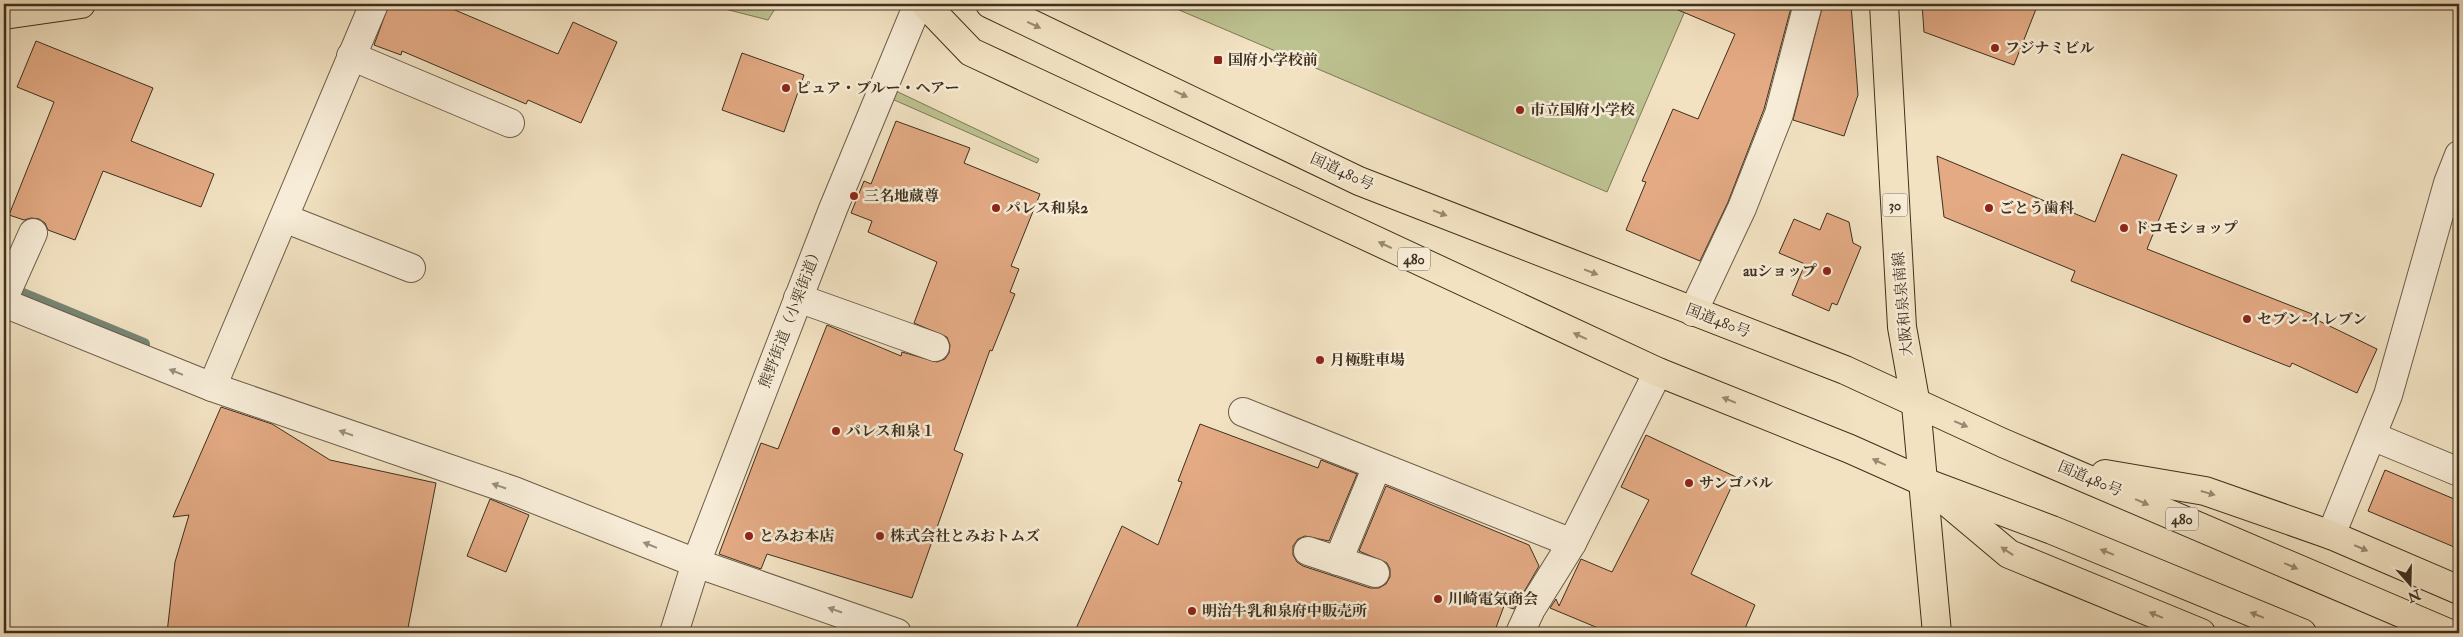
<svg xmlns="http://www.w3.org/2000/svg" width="2463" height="637" font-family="'IM FELL Double Pica','Noto Serif JP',serif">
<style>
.green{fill:#bdc291;stroke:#7e7958}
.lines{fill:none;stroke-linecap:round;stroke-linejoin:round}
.stream{stroke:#768575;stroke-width:12}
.building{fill:#e3aa84;stroke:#3e301e}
.minor-casing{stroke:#6b5c47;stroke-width:30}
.major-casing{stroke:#3e301e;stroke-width:30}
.highway-casing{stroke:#3e301e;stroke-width:30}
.minor{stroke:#f7ecd7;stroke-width:28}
.major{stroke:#f2e2c2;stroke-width:28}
.highway{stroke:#f2e2c2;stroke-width:28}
.oneway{fill:#988970}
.oneway2{fill:#9a8e7a}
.poi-dot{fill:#8f2418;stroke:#f7ecd7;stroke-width:2}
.labels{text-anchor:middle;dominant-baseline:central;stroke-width:5;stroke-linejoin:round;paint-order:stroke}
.shield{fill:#f7ecd7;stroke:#766856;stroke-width:1}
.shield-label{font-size:14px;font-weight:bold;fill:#3e301e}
.poi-label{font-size:15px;font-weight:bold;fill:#3e301e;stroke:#f7ecd7;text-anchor:start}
.street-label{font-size:15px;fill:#3e301e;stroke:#f7ecd7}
</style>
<rect width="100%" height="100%" fill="#f2e2c2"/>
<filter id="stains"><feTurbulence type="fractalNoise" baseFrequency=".004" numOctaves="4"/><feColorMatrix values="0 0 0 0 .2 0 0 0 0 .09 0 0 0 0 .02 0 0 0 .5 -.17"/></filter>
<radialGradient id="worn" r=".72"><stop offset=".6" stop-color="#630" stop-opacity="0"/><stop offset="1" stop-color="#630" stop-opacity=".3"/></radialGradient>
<g class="green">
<polygon points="728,4 778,4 768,20 725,9"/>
<polygon points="1165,4 1688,4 1607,192"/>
<polygon points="896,91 1039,159 1037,163 892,99"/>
</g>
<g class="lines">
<polyline class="stream" points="6,287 144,344"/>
</g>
<g class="building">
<polygon points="389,4 441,4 558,54 573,22 617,42 581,123 528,100 526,104 402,51 401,55 374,45"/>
<polygon points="1664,4 1792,4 1764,109 1728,202 1700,261 1626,230 1646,182 1642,181 1673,109 1698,119 1735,34"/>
<polygon points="1823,4 1851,4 1858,95 1844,136 1793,120"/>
<polygon points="1922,4 2038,4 2014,65 1924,32"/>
<polygon points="36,41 153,88 131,141 214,174 201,207 103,171 75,240 48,230 45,223 39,219 31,218 24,220 9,215 54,102 17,87"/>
<polygon points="742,53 804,75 784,132 722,110"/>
<polygon points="896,121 970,148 964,163 1040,194 1011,266 1019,269 1010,292 1015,294 992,351 990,350 954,450 963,454 912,598 767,554 761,569 719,554 761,443 778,449 827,325 901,356 902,352 937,362 945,359 949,353 950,345 947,337 914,323 937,262 868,232 872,221 851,213 864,181 871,184"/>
<polygon points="2122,154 2177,175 2147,249 2312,314 2311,317 2377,349 2357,393 2292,363 2290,367 2071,281 2075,271 1944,217 1937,156 2095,222"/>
<polygon points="1827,213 1849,222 1853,243 1861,247 1837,305 1832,303 1829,311 1792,295 1805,264 1779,253 1794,219 1820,230"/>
<polygon points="221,407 272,424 330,460 436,483 407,633 167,633 175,562 189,515 173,517"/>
<polygon points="1200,424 1318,468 1321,460 1357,474 1329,541 1305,536 1298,539 1293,546 1293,555 1297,562 1303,566 1370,588 1379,588 1386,584 1390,577 1390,569 1387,563 1359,551 1386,486 1529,545 1539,566 1514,609 1504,606 1494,633 1074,633 1122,526 1158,545 1182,482 1178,481"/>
<polygon points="1646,435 1736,477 1691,574 1755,605 1743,633 1610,633 1550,608 1556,599 1559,606 1581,559 1612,572 1649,500 1621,487"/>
<polygon points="2385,470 2459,501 2459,549 2368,511"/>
<polygon points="490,499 529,515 506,572 467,556"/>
</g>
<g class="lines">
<defs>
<g id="minor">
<polyline points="351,56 510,123"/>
<polyline points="284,218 411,268"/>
<polyline points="4,298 33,233"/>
<polyline points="798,298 935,347"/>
<polyline points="4,303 212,387 514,491 696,563 897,633"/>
<polyline points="1693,312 1742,208 1779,114 1808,4"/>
<polyline points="212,387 374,4"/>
<polyline points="1243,412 1572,543"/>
<polyline points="2372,436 2459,472"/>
<polyline points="2331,535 2388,395 2448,183 2459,155"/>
<polyline points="1308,551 1375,573"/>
<polyline points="1338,561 1377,466"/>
<polyline points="674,633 696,563 833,209 918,4"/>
<polyline points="1520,633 1531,609 1572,543 1658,372"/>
</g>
<polyline id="major" points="1884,4 1902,327 1916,405 1937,633"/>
<g id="highway">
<polyline points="925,4 971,52 1658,372 1850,449 1924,482 2052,530 2302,633"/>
<polyline points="990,4 1359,181 1845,370 2003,443 2448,633"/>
<polyline points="4,15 81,4"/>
<polyline points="2105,474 2205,491 2331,535 2459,590"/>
<polyline points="1940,496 2009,554 2201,633"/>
</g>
</defs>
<use href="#minor" class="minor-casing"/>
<use href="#major" class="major-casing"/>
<use href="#highway" class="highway-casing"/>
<use href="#minor" class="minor"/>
<use href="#major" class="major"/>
<use href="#highway" class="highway"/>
</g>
<defs><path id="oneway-solid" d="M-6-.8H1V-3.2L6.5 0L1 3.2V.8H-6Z" transform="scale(1.25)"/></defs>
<g class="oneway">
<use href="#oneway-solid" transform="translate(1034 25) rotate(25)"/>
<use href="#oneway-solid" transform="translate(1181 94) rotate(25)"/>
<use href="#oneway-solid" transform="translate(1440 213) rotate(21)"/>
<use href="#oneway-solid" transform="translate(1385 245) rotate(-155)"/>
<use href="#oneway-solid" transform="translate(1591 272) rotate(21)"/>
<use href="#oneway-solid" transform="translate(1580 336) rotate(-155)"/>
<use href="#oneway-solid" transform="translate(1729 400) rotate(-158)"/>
<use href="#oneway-solid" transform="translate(1961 424) rotate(23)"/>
<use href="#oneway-solid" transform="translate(1879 462) rotate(-155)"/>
<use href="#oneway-solid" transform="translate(2208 493) rotate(16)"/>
<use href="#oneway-solid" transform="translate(2142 502) rotate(23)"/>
<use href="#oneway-solid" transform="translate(2361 548) rotate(23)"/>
<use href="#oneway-solid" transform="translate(2007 551) rotate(-146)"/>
<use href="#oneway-solid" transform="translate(2107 552) rotate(-158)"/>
<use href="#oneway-solid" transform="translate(2291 566) rotate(23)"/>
<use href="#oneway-solid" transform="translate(2156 615) rotate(-157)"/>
<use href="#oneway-solid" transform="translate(2257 615) rotate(-158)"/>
</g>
<g class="oneway2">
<use href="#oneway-solid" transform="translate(176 372) rotate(-158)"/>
<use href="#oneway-solid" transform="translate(346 433) rotate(-161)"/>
<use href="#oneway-solid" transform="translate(499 486) rotate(-161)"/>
<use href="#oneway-solid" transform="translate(650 545) rotate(-158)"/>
<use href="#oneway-solid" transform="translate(835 610) rotate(-161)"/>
</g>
<g class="poi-dot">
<circle cx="1995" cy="48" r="5"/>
<rect x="1213" y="55" width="10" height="10" rx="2.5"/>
<circle cx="786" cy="88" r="5"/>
<circle cx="1520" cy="110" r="5"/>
<circle cx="854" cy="196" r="5"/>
<circle cx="996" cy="208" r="5"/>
<circle cx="1989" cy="208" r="5"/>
<circle cx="2124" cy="228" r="5"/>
<circle cx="1827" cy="271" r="5"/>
<circle cx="2247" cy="319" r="5"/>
<circle cx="1320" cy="360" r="5"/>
<circle cx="836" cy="431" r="5"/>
<circle cx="1689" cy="483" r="5"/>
<circle cx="749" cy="536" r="5"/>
<circle cx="880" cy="536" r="5"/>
<circle cx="1438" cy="599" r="5"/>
<circle cx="1192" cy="611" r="5"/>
</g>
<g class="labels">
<g class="shield">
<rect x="1882.5" y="193.5" width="25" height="23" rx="4"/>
<rect x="1398" y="247.5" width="32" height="23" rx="4"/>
<rect x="2166" y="507.5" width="32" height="23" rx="4"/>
</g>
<g class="shield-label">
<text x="1895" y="205">30</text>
<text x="1414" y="259">480</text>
<text x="2182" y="519">480</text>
</g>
<g class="poi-label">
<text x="2005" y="48">フジナミビル</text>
<text x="1228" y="60">国府小学校前</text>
<text x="796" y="88">ピュア・ブルー・ヘアー</text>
<text x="1530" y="110">市立国府小学校</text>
<text x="864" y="196">三名地蔵尊</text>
<text x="1006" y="208">パレス和泉2</text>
<text x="1999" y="208">ごとう歯科</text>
<text x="2134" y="228">ドコモショップ</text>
<text x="1817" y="271" text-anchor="end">auショップ</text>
<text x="2257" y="319">セブン-イレブン</text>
<text x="1330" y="360">月極駐車場</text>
<text x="846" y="431">パレス和泉１</text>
<text x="1699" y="483">サンゴバル</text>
<text x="759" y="536">とみお本店</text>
<text x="890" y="536">株式会社とみおトムズ</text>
<text x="1448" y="599">川崎電気商会</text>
<text x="1202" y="611">明治牛乳和泉府中販売所</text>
</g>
<g class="street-label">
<text transform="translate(1342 172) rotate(25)">国道480号</text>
<text transform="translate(1903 304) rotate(-95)">大阪和泉泉南線</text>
<text transform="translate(791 317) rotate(-69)">熊野街道（小栗街道）</text>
<text transform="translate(1718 321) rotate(21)">国道480号</text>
<text transform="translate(2090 479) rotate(23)">国道480号</text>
</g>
</g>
<rect width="2463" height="637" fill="none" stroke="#f2e2c2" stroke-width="20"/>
<rect x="5" y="5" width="2453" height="627" fill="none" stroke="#3e301e" stroke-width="2.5"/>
<rect x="10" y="10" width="2443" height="617" fill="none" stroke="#3e301e"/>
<g transform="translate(2410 584) rotate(160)" stroke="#f7ecd7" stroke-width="4" paint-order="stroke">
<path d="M0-4L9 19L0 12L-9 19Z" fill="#3e301e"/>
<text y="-8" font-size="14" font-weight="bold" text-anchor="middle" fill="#3e301e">N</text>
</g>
<rect width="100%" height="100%" filter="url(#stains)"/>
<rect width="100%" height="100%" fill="url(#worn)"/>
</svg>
